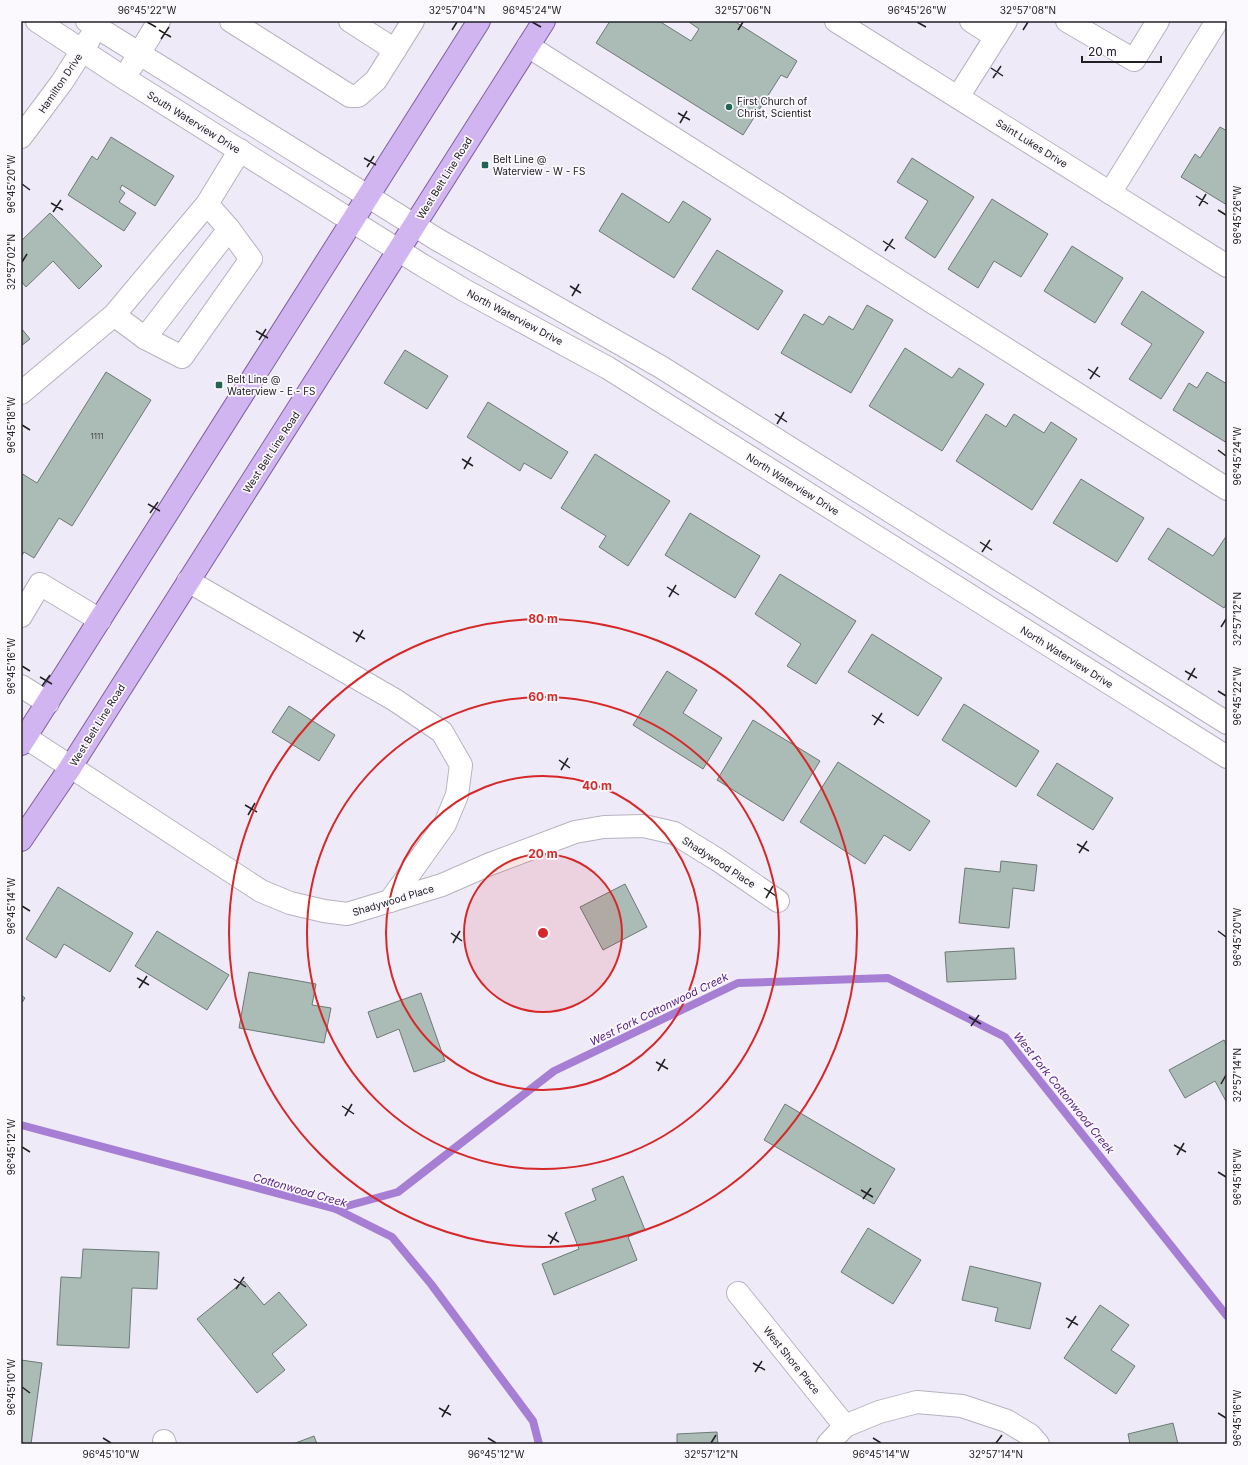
<svg xmlns="http://www.w3.org/2000/svg" width="1248" height="1465" font-family="Inter,sans-serif">
<style>
.lines{fill:none;stroke-linecap:round;stroke-linejoin:round}
.stream{stroke:#a67fd4;stroke-width:8}
.building{fill:#abbbb5;stroke:#6b7a75}
.minor-casing{stroke:#b7b2bf;stroke-width:24}
.major-casing{stroke:#7e60a2;stroke-width:24}
.minor{stroke:#fff;stroke-width:22}
.major{stroke:#d0b5f0;stroke-width:22}
.ticks{fill:none;stroke:#222025;stroke-width:1.5}
.ring{fill:none;stroke:#d62828;stroke-width:2}
.poi-dot{fill:#236554;stroke:#fbf9fe;stroke-width:1.5}
.labels{text-anchor:middle;dominant-baseline:central;stroke-width:3.5;stroke-linejoin:round;paint-order:stroke}
.number-label{font-size:8px;fill:#444749}
.street-label{font-size:10px;fill:#222025;stroke:#fbf9fe}
.poi-label{font-size:10px;fill:#222025;stroke:#fbf9fe;text-anchor:start}
.water-label{font-size:11px;font-style:italic;fill:#572287;stroke:#fbf9fe}
.centre{fill:#d62828;stroke:#fbf9fe;stroke-width:2}
.ring-label{font-size:12px;text-anchor:middle;font-weight:bold;fill:#d62828;stroke:#fbf9fe;stroke-width:3.5;stroke-linejoin:round;paint-order:stroke}
.neatline{fill:none;stroke:#222025;stroke-width:1.5}
.ticks-label{font-size:10px;text-anchor:middle;fill:#222025}
</style>
<rect width="100%" height="100%" fill="#efeaf7"/>
<g class="lines">
<g class="stream">
<polyline points="21,1125 336,1209 392,1237 431,1284 533,1421 539,1444"/>
<polyline points="336,1209 398,1192 554,1071 738,983 888,978 1005,1037 1227,1316"/>
</g>
</g>
<g class="building">
<polygon points="610,21 659,21 691,41 699,29 689,22 690,21 734,21 797,61 787,78 781,75 743,135 596,43"/>
<polygon points="1220,127 1227,131 1227,205 1181,177 1195,154 1200,158"/>
<polygon points="111,137 174,176 155,206 122,185 120,189 125,193 119,202 136,213 124,231 68,195 92,156 97,160"/>
<polygon points="912,158 974,197 935,258 905,238 928,201 897,182"/>
<polygon points="622,193 669,223 683,201 711,219 674,278 599,231"/>
<polygon points="992,199 1048,234 1021,277 994,261 978,288 948,269"/>
<polygon points="50,213 102,266 79,289 53,261 26,287 21,281 21,241"/>
<polygon points="1072,246 1123,278 1095,323 1044,291"/>
<polygon points="717,250 783,291 758,330 692,289"/>
<polygon points="1142,291 1204,332 1161,399 1129,379 1152,344 1121,324"/>
<polygon points="867,305 893,320 851,393 781,353 804,314 823,325 829,316 853,330"/>
<polygon points="21,328 30,339 21,346"/>
<polygon points="905,348 952,378 959,368 984,384 942,451 869,406"/>
<polygon points="405,350 448,376 427,409 384,383"/>
<polygon points="106,372 151,400 72,526 59,518 34,558 24,552 21,557 21,473 37,483"/>
<polygon points="1207,372 1227,384 1227,443 1173,410 1189,383 1197,388"/>
<polygon points="488,402 568,452 551,479 524,463 520,471 467,437"/>
<polygon points="986,414 1006,427 1014,414 1044,433 1051,422 1077,439 1032,510 956,461"/>
<polygon points="595,454 670,501 628,566 599,547 606,536 561,508"/>
<polygon points="1081,479 1144,518 1117,562 1053,523"/>
<polygon points="690,513 760,556 735,598 665,555"/>
<polygon points="1168,528 1213,556 1227,535 1227,603 1224,608 1148,559"/>
<polygon points="780,574 856,621 816,684 787,666 801,644 755,614"/>
<polygon points="872,634 942,678 918,716 848,672"/>
<polygon points="667,671 697,690 683,713 722,738 703,769 633,725"/>
<polygon points="964,704 1039,751 1016,787 942,740"/>
<polygon points="289,706 335,735 319,761 272,732"/>
<polygon points="753,720 820,761 783,821 717,780"/>
<polygon points="838,762 930,821 910,851 884,835 865,864 800,822"/>
<polygon points="1057,763 1113,798 1093,830 1037,795"/>
<polygon points="1001,861 1037,865 1034,891 1013,888 1009,928 959,923 965,868 1000,872"/>
<polygon points="625,884 647,927 603,950 580,907"/>
<polygon points="58,887 133,933 110,972 64,944 56,958 26,939"/>
<polygon points="157,931 229,975 207,1010 135,966"/>
<polygon points="1014,948 1016,979 947,982 945,952"/>
<polygon points="249,972 316,984 312,1005 331,1008 324,1043 239,1028"/>
<polygon points="421,993 445,1061 414,1072 399,1029 377,1038 368,1012"/>
<polygon points="21,995 25,998 21,1004"/>
<polygon points="1224,1040 1227,1046 1227,1103 1215,1081 1185,1098 1169,1070"/>
<polygon points="785,1104 895,1169 874,1204 764,1140"/>
<polygon points="623,1176 645,1230 628,1237 637,1260 554,1295 542,1264 579,1249 565,1213 596,1200 592,1189"/>
<polygon points="868,1228 921,1260 893,1304 841,1272"/>
<polygon points="83,1249 159,1252 157,1289 132,1288 129,1348 57,1345 61,1277 81,1278"/>
<polygon points="970,1266 1041,1283 1030,1329 995,1321 998,1308 962,1300"/>
<polygon points="244,1281 264,1305 279,1292 307,1325 272,1354 285,1370 257,1393 197,1319"/>
<polygon points="1100,1305 1129,1325 1111,1350 1135,1366 1116,1394 1064,1358"/>
<polygon points="21,1360 42,1363 31,1444 21,1444"/>
<polygon points="1173,1423 1178,1444 1130,1444 1128,1434"/>
<polygon points="717,1432 718,1444 677,1444 677,1434"/>
<polygon points="314,1436 317,1444 293,1444"/>
</g>
<g class="lines">
<defs>
<g id="minor">
<polyline points="37,21 124,78 422,265 464,290 608,368 1227,757"/>
<polyline points="87,21 438,240 661,367 1227,723"/>
<polyline points="231,21 350,96 358,96 376,80 413,21"/>
<polyline points="350,21 395,50"/>
<polyline points="836,21 1227,266"/>
<polyline points="971,21 996,37"/>
<polyline points="1067,21 1134,60 1158,21"/>
<polyline points="528,46 1227,489"/>
<polyline points="131,67 159,21"/>
<polyline points="958,97 1006,21"/>
<polyline points="21,137 62,82 90,38"/>
<polyline points="1110,193 1217,21"/>
<polyline points="114,315 145,338 229,229 207,204"/>
<polyline points="145,338 182,357 251,259 229,229"/>
<polyline points="21,393 114,315 207,204 240,150"/>
<polyline points="188,581 395,700 442,732 461,765 457,795 445,824 390,901"/>
<polyline points="21,616 40,584 100,620"/>
<polyline points="21,686 48,703"/>
<polyline points="25,737 261,891 290,903 324,911 347,914 442,885 490,864 575,832 604,827 644,826 674,833 718,860 778,901"/>
<polyline points="738,1293 845,1426"/>
<polyline points="164,1441 165,1444"/>
<polyline points="828,1444 845,1426 879,1412 917,1402 962,1406 1007,1421 1030,1435 1038,1444"/>
</g>
<g id="major">
<polyline points="21,744 479,21"/>
<polyline points="21,840 70,768 544,21"/>
</g>
</defs>
<use href="#minor" class="minor-casing"/>
<use href="#major" class="major-casing"/>
<use href="#minor" class="minor"/>
<use href="#major" class="major"/>
</g>
<path class="ticks" d="M147,22L156,27M532,22L541,27M917,22L926,27M159,30L171,37M452,30L457,22M738,30L743,22M1023,30L1028,22M161,39L169,27M991,68L1003,76M993,78L1001,66M678,113L690,120M680,123L687,111M364,158L376,165M367,167L374,156M22,184L30,190M1196,196L1208,204M51,203L63,210M1199,206L1206,194M1218,210L1226,215M53,212L61,200M883,241L895,249M885,251L893,239M22,262L27,254M570,286L581,293M572,296L579,284M256,331L268,338M259,340L266,329M1088,369L1100,377M1090,379L1098,367M775,414L787,422M777,424L784,412M22,425L30,430M1218,450L1226,456M462,459L473,466M464,469L471,457M148,504L160,511M150,513L158,502M980,542L992,550M982,552L990,540M667,587L679,595M669,597L676,585M1221,627L1226,619M353,632L365,639M356,642L363,630M22,666L30,671M1185,671L1197,678M40,677L52,684M1188,680L1195,668M42,686L50,675M1218,691L1226,696M872,715L884,723M874,725L882,713M559,760L570,768M561,770L568,758M245,805L257,812M248,815L255,803M1077,844L1089,851M1079,853L1087,841M764,888L776,896M766,898L773,886M22,906L30,911M1218,931L1226,937M451,933L462,941M453,943L460,931M137,978L149,985M139,988L147,976M969,1017L981,1024M971,1026L979,1015M656,1062L668,1069M658,1071L665,1059M1221,1084L1226,1075M342,1106L354,1114M345,1116L352,1104M1174,1145L1186,1152M22,1147L30,1152M1177,1155L1184,1143M1218,1172L1226,1177M861,1190L873,1197M863,1199L871,1188M548,1235L559,1242M550,1244L557,1232M234,1279L246,1287M236,1289L244,1277M1066,1318L1078,1325M1068,1328L1076,1316M753,1363L765,1370M755,1372L762,1361M22,1387L30,1393M439,1408L451,1415M1218,1413L1226,1418M442,1417L449,1405M103,1438L111,1443M488,1438L496,1443M873,1438L881,1443M711,1443L716,1435M996,1443L1002,1435"/>
<circle cx="543" cy="933" r="79" fill="#d62828" fill-opacity=".12"/>
<g class="ring">
<circle cx="543" cy="933" r="79"/>
<circle cx="543" cy="933" r="157"/>
<circle cx="543" cy="933" r="236"/>
<circle cx="543" cy="933" r="314"/>
</g>
<g class="poi-dot">
<circle cx="729" cy="107" r="4"/>
<rect x="481" y="161" width="8" height="8" rx="2"/>
<rect x="215" y="381" width="8" height="8" rx="2"/>
</g>
<g class="labels">
<g class="number-label">
<text x="97" y="436">1111</text>
</g>
<g class="street-label">
<text transform="translate(60 83) rotate(-56)">Hamilton Drive</text>
<text transform="translate(194 122) rotate(32)">South Waterview Drive</text>
<text transform="translate(1032 143) rotate(32)">Saint Lukes Drive</text>
<text transform="translate(444 178) rotate(-58)">West Belt Line Road</text>
<text transform="translate(515 317) rotate(28)">North Waterview Drive</text>
<text transform="translate(271 452) rotate(-57)">West Belt Line Road</text>
<text transform="translate(793 484) rotate(32)">North Waterview Drive</text>
<text transform="translate(1067 657) rotate(32)">North Waterview Drive</text>
<text transform="translate(97 725) rotate(-58)">West Belt Line Road</text>
<text transform="translate(719 862) rotate(33)">Shadywood Place</text>
<text transform="translate(393 900) rotate(-17)">Shadywood Place</text>
<text transform="translate(792 1360) rotate(51)">West Shore Place</text>
</g>
<g class="poi-label">
<text x="737" y="101">First Church of<tspan x="737" dy="12">Christ, Scientist</tspan></text>
<text x="493" y="159">Belt Line @<tspan x="493" dy="12">Waterview - W - FS</tspan></text>
<text x="227" y="379">Belt Line @<tspan x="227" dy="12">Waterview - E - FS</tspan></text>
</g>
<g class="water-label">
<text transform="translate(659 1009) rotate(-26)">West Fork Cottonwood Creek</text>
<text transform="translate(1064 1093) rotate(51)">West Fork Cottonwood Creek</text>
<text transform="translate(300 1190) rotate(16)">Cottonwood Creek</text>
</g>
</g>
<circle cx="543" cy="933" r="6" class="centre"/>
<g class="ring-label">
<text x="543" y="623">80 m</text>
<text x="543" y="701">60 m</text>
<text x="597" y="790">40 m</text>
<text x="543" y="858">20 m</text>
</g>
<rect width="1248" height="1465" fill="none" stroke="#fbf9fe" stroke-width="44"/>
<path d="M1082 56v6h79v-6" fill="none" stroke="#222025" stroke-width="2"/>
<text x="1088" y="56" font-size="12" fill="#222025" stroke="#fbf9fe" stroke-width="3" paint-order="stroke">20 m</text>
<rect x="22" y="22" width="1204" height="1421" class="neatline"/>
<g class="ticks-label">
<text x="147" y="14">96°45'22"W</text>
<text x="457" y="14">32°57'04"N</text>
<text x="532" y="14">96°45'24"W</text>
<text x="743" y="14">32°57'06"N</text>
<text x="917" y="14">96°45'26"W</text>
<text x="1028" y="14">32°57'08"N</text>
<text transform="translate(11 184) rotate(-90)" y="4">96°45'20"W</text>
<text transform="translate(1237 215) rotate(-90)" y="4">96°45'26"W</text>
<text transform="translate(11 262) rotate(-90)" y="4">32°57'02"N</text>
<text transform="translate(11 425) rotate(-90)" y="4">96°45'18"W</text>
<text transform="translate(1237 456) rotate(-90)" y="4">96°45'24"W</text>
<text transform="translate(1237 619) rotate(-90)" y="4">32°57'12"N</text>
<text transform="translate(11 666) rotate(-90)" y="4">96°45'16"W</text>
<text transform="translate(1237 696) rotate(-90)" y="4">96°45'22"W</text>
<text transform="translate(11 906) rotate(-90)" y="4">96°45'14"W</text>
<text transform="translate(1237 937) rotate(-90)" y="4">96°45'20"W</text>
<text transform="translate(1237 1075) rotate(-90)" y="4">32°57'14"N</text>
<text transform="translate(11 1147) rotate(-90)" y="4">96°45'12"W</text>
<text transform="translate(1237 1177) rotate(-90)" y="4">96°45'18"W</text>
<text transform="translate(11 1387) rotate(-90)" y="4">96°45'10"W</text>
<text transform="translate(1237 1418) rotate(-90)" y="4">96°45'16"W</text>
<text x="111" y="1458">96°45'10"W</text>
<text x="496" y="1458">96°45'12"W</text>
<text x="711" y="1458">32°57'12"N</text>
<text x="881" y="1458">96°45'14"W</text>
<text x="996" y="1458">32°57'14"N</text>
</g>
</svg>
